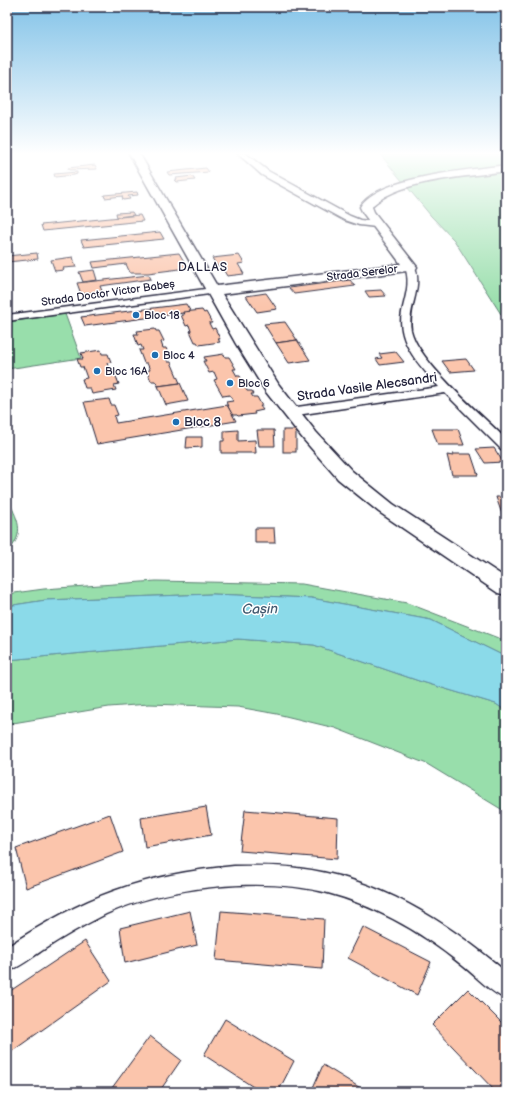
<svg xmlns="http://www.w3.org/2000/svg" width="513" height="1099" font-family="'Balsamiq Sans',sans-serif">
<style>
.green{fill:#98deab;stroke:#5d8073}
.water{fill:#8bdae9;stroke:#6190a3}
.building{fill:#fbc5ac;stroke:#22223b}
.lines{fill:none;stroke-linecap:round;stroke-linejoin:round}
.street-casing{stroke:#22223b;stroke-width:3}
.secondary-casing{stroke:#22223b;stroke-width:3}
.street{fill:#fff;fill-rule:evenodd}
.secondary{fill:#fff;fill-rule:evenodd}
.poi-dot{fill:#1f6fb2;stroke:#fff;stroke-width:1.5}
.labels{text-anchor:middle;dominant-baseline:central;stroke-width:3;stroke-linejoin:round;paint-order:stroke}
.far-street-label{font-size:11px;fill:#22223b;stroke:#fff}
.far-poi-label{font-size:11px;fill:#22223b;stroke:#fff;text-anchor:start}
.far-neighbourhood-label{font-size:12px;letter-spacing:1px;fill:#22223b;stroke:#fff}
.street-label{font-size:13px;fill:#22223b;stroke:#fff}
.poi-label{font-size:13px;fill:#22223b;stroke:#fff;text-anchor:start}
.water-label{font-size:14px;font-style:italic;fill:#42596f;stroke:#fff}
</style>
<rect width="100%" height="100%" fill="#fff"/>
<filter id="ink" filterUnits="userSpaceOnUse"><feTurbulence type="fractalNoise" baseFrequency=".025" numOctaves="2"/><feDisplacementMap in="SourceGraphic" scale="8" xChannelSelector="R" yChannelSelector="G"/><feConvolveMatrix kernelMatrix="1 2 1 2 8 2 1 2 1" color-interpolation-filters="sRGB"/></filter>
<g filter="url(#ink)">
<g class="green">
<polygon points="379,153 506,153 506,192 501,199 506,201 506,322 454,240 431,216"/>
<polygon points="65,314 81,358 7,369 7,322"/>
<path d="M7,497C17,520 27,531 7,553Z"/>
<polygon points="156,581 302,584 407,603 506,641 506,657 431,620 311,598 212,594 46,600 7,606 7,594 44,589"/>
<polygon points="238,639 314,645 419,681 496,704 506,711 506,812 427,764 335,728 277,714 238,707 149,704 109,707 7,724 7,660"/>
</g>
<polygon class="water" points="212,594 311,598 431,620 506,657 506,711 496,704 419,681 314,645 238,639 7,660 7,606 46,600"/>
<g class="building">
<polygon points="95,165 97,169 69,170 68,168"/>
<polygon points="206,168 209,172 169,175 167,172"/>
<polygon points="77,172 77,174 74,175 55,177 54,174"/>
<polygon points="192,176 195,180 177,182 175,180 177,180 176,178"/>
<polygon points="137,192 138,195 128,196 130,199 123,200 122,196 105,198 104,195"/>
<polygon points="132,212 134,215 117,217 116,213"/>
<polygon points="140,215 143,221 43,231 41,225"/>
<polygon points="160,232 164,239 84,247 81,240"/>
<polygon points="37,253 38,259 7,262 7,256"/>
<polygon points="179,253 188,268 148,273 130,273 126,264 94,268 92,262"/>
<polygon points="239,255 244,263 238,264 244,274 227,276 221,266 217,266 212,258"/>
<polygon points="73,257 76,267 63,268 64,270 55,271 51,260"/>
<polygon points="94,270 97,280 83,282 79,272"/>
<polygon points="149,275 151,279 100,286 102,291 81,294 77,283"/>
<polygon points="350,280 355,286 294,294 289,288"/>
<polygon points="381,290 386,296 369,297 365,291"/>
<polygon points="266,293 277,309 257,312 246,296"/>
<polygon points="186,304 191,312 85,326 81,317"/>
<polygon points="202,310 204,313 206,312 212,323 209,323 212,329 215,328 220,339 218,339 220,342 199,345 197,342 195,342 190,331 191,331 189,325 186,326 181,315 184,315 183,312"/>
<polygon points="285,322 297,340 276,343 264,324"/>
<polygon points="155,329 156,331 159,331 164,341 161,342 163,348 166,348 171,359 166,359 168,362 171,362 180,383 158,386 155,381 151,381 147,371 150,370 147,363 144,363 139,350 143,350 141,345 138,346 134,334 138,334 137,331"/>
<polygon points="297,340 310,360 289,363 276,343"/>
<polygon points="101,350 102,354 108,354 111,362 107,363 111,374 115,374 119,384 114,385 116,390 92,394 90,388 85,388 82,379 87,378 83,367 80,367 77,359 83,359 81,353"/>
<polygon points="396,352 404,362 380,365 376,359 382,358 379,354"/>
<polygon points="224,354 225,357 229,357 236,369 233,369 237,376 240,376 247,391 252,391 254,394 251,394 253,397 257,397 262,406 260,406 263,410 254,412 255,414 238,416 237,415 232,415 226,402 233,401 230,395 223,396 214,380 217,379 214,372 209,373 203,361 206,361 204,357"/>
<polygon points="466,359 474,370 450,372 442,361"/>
<polygon points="180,383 188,401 166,405 158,386"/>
<polygon points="109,399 111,405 114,405 118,415 114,416 116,423 227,405 236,421 97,444 84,402"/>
<polygon points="432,429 458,429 464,445 438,445"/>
<polygon points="238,430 238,441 255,440 256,453 221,453 221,441 224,441 224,431"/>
<polygon points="257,430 274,430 275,446 259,446"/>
<rect x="283" y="430" width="13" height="22"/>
<polygon points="187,437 202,437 202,447 186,448"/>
<polygon points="494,448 503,462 485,463 476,449"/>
<polygon points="453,454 471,454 478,475 452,475 447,455 453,456"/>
<polygon points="496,497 506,497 506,517 503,517"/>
<polygon points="255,528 274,528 275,543 255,543"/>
<polygon points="206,807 211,835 145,847 141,818"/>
<polygon points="245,810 338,818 337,859 240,851"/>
<polygon points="110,814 123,852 26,888 16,848"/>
<polygon points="190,911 197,945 125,963 120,928"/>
<polygon points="221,911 324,919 322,969 216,960"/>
<polygon points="363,927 431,962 417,995 348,958"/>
<polygon points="85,941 111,981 11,1052 7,1045 7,993"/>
<polygon points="468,989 506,1027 506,1092 496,1092 432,1025"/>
<polygon points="225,1019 294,1061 278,1092 261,1092 204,1055"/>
<polygon points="150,1036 181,1060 159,1092 109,1092"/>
<polygon points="323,1065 367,1092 311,1092"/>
</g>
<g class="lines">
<defs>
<g id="street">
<polygon points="237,153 245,153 268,171 350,216 360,220 379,222 380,224 376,227 359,225 344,220 262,175"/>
<path d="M410,264L415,267C423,289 407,308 411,330C418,362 482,415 506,439V450L501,449L445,393L290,416L286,415L284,412L286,409L290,408L439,387C421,367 396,342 402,312C405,297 411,283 405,267Z"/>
<polygon points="213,288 218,291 217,293 7,321 7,315"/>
<path d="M234,866C255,866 276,865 297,868C377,877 446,921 506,972V999C490,992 477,977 463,966C441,948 418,932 393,919C372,908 351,899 328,893C263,876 167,886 106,914C84,925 63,937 43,950C31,958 20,967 7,972V947C82,897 143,874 234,866Z"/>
</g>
<path id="secondary" d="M129,153H139L217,286L401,264L363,213L360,207C378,176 472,170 506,165V171C468,177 402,179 373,205L372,207L374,212L417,267L415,270L222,294L279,385L316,432L352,471L393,504L506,578V595L498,593L379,512L338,479L304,440L266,392L236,344Z"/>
</defs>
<use href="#street" class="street-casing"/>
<use href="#secondary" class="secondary-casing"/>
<use href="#street" class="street"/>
<use href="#secondary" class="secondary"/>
</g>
</g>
<linearGradient id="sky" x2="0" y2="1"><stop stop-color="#83c3e8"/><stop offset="0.5" stop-color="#fff"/><stop offset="1" stop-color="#fff" stop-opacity="0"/></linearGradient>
<rect width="513" height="307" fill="url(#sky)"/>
<g class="poi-dot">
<circle cx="136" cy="315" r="4"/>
<circle cx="155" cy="355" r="4"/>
<circle cx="97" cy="371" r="4"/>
<circle cx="230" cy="383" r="4"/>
<circle cx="176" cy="422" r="4"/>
</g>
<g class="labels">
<g class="far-street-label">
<text transform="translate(362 273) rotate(-7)">Strada Serelor</text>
<text transform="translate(108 293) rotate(-8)">Strada Doctor Victor Babeș</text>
</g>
<g class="far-poi-label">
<text x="144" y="315">Bloc 18</text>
<text x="163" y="355">Bloc 4</text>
<text x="105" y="371">Bloc 16A</text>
<text x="238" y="383">Bloc 6</text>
</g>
<g class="far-neighbourhood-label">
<text x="203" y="267">DALLAS</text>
</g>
<g class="street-label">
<text transform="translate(367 387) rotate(-8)">Strada Vasile Alecsandri</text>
</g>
<g class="poi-label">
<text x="184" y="422">Bloc 8</text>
</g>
<g class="water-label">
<text transform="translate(260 609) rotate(-1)">Cașin</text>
</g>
</g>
<rect width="513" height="1099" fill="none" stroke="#fff" stroke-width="24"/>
<rect x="12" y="12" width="489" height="1075" fill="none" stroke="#22223b" stroke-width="1.5" filter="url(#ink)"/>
</svg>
